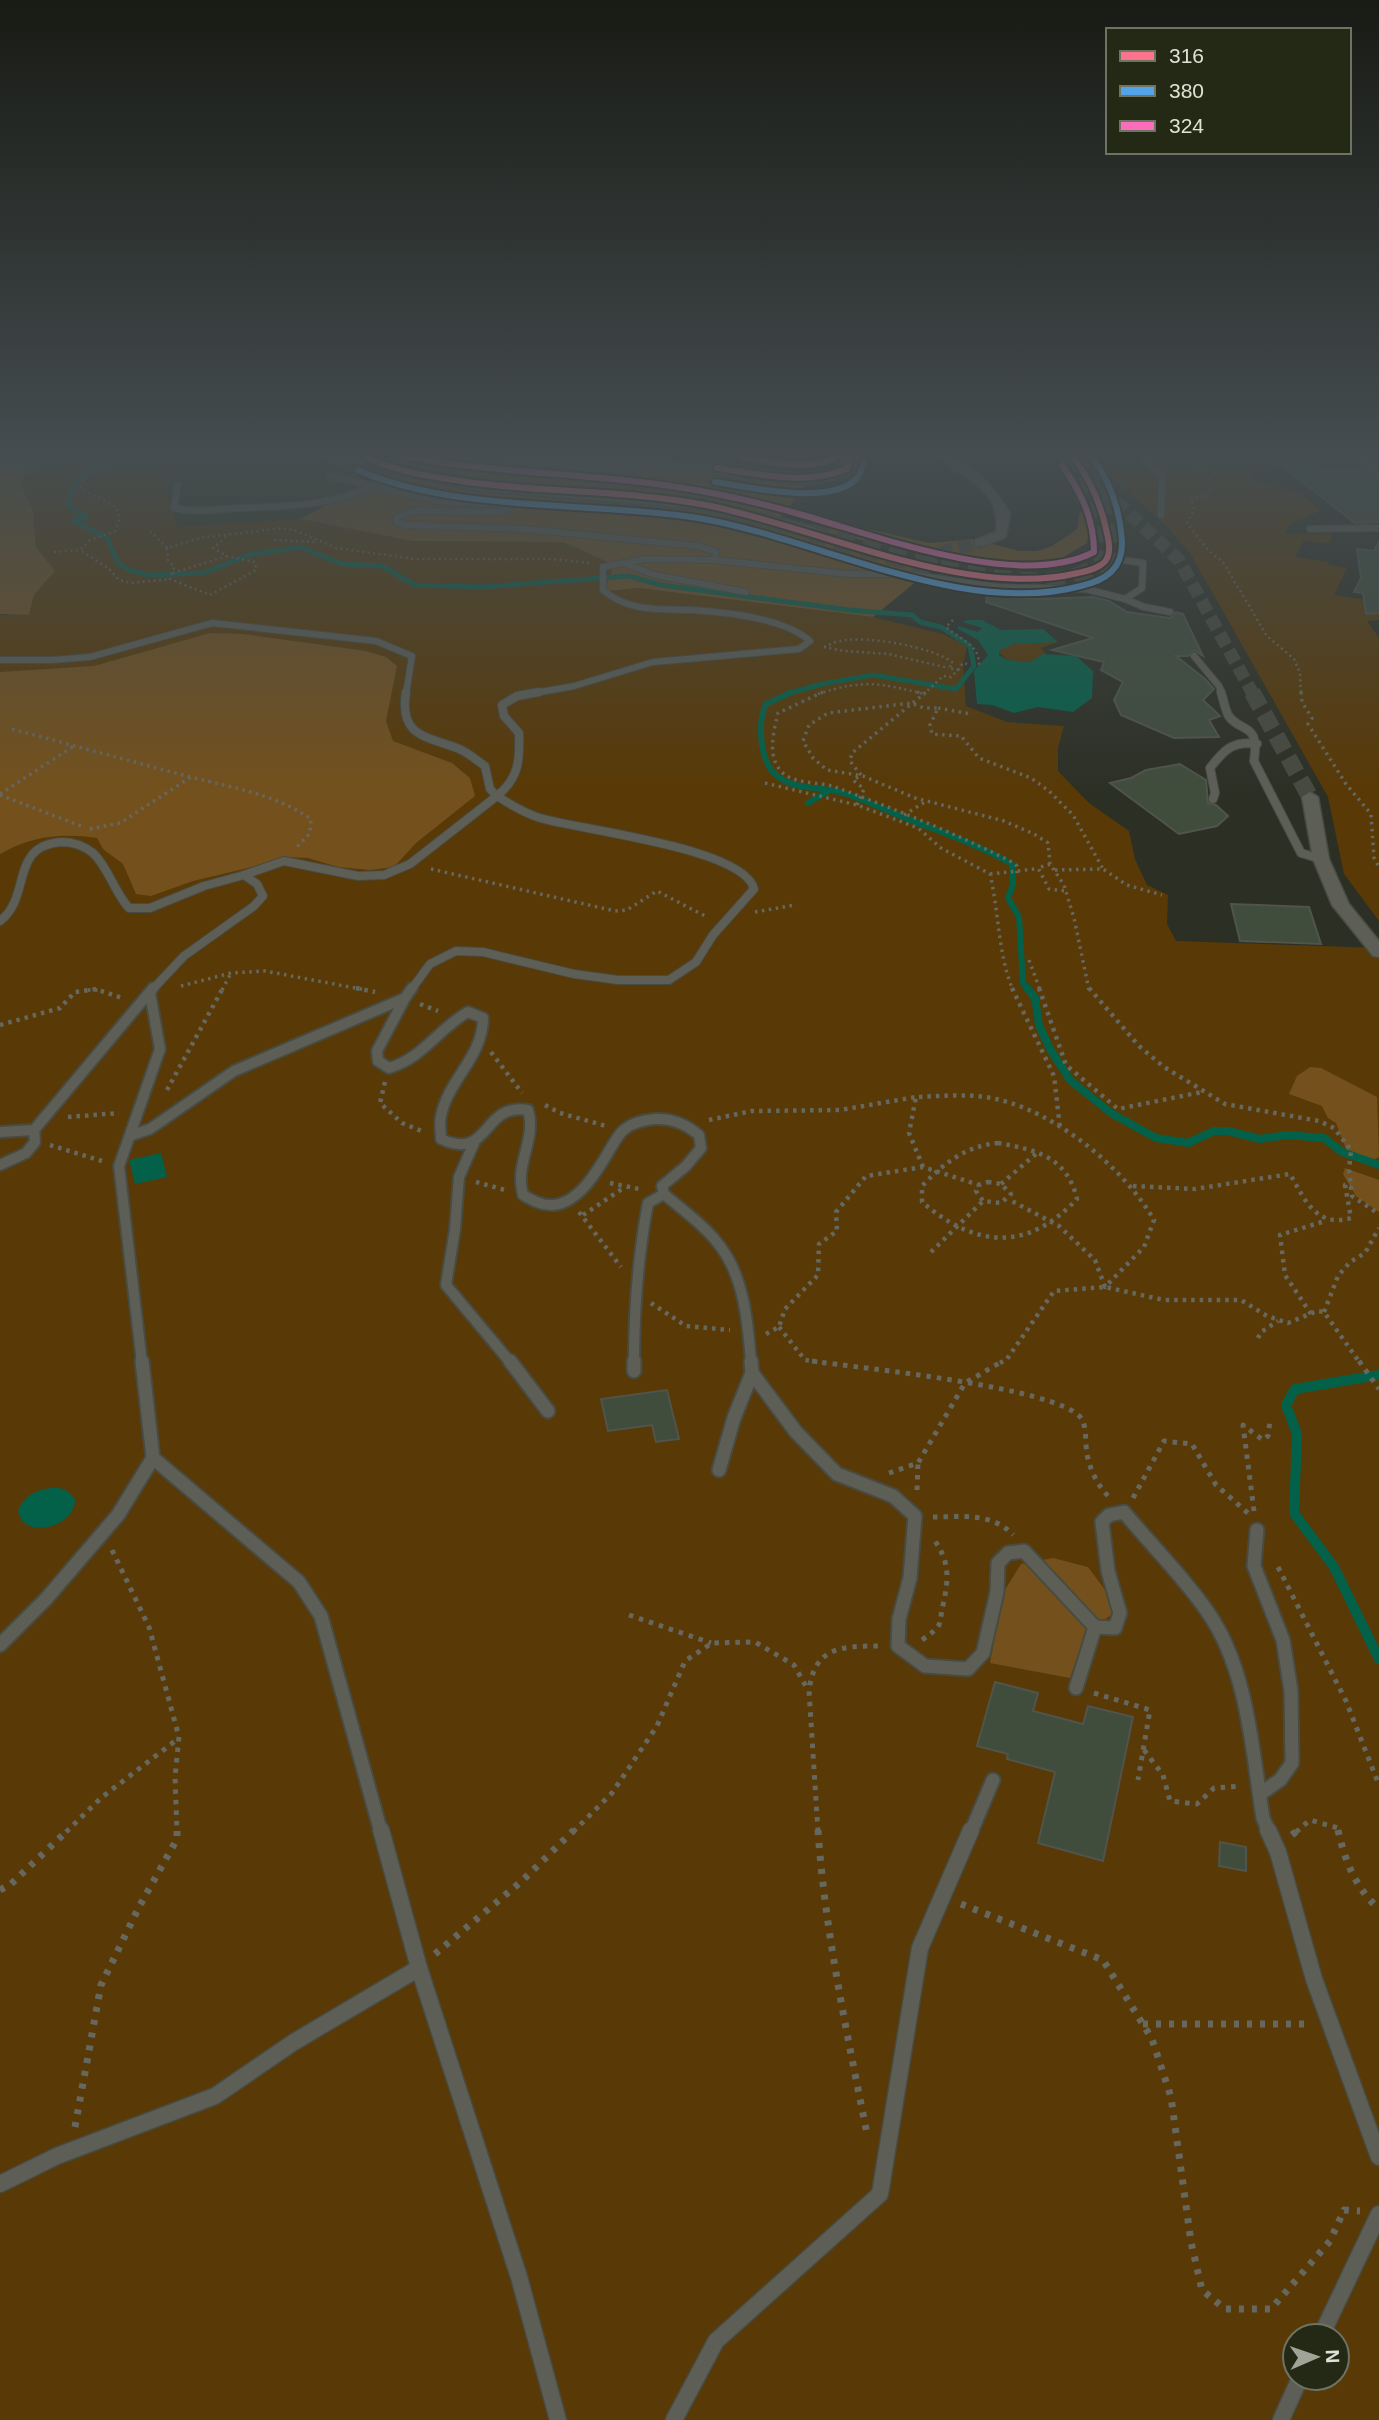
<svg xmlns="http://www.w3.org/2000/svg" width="1379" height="2420" font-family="Helvetica,sans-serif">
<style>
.built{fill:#323920}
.green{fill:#593905;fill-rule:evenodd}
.forest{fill:#74511c}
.water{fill:#046149}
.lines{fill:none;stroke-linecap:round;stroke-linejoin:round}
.stream-far3{stroke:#046149;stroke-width:5}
.stream-far2{stroke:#046149;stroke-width:6}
.stream-far1{stroke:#046149;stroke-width:8}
.stream{stroke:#046149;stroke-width:10}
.building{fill:#404d3d;stroke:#50544b;stroke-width:2}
.street-tunnel-far1{stroke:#474a3f;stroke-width:13;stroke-dasharray:13 6;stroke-linecap:butt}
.street-tunnel{stroke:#474a3f;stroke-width:17;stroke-dasharray:17 8;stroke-linecap:butt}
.secondary-tunnel{stroke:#474a3f;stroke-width:18;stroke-dasharray:18 9;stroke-linecap:butt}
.lane-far4-casing{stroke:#484b42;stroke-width:8}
.lane-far3-casing{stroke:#484b42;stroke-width:10}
.lane-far2-casing{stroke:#484b42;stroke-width:14}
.lane-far1-casing{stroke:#484b42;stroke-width:17}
.lane-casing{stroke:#484b42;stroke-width:19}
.street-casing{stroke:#484b42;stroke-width:3}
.secondary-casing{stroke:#484b42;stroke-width:4}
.path-far4{stroke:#666860;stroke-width:2.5;stroke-dasharray:2 3.5;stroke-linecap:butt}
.path-far3{stroke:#666860;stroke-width:3.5;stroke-dasharray:2.5 4.5;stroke-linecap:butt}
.path-far2{stroke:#666860;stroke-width:4.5;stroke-dasharray:3.5 5;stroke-linecap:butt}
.path-far1{stroke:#666860;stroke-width:5;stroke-dasharray:4.5 6;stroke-linecap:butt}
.path{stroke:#666860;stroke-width:7;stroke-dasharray:5 8;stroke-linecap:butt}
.lane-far4{stroke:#5d5f57;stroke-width:6}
.lane-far3{stroke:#5d5f57;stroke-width:8}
.lane-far2{stroke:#5d5f57;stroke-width:10}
.lane-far1{stroke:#5d5f57;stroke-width:13}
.lane{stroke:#5d5f57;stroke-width:16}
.street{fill:#5d5f57;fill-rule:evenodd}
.secondary{fill:#5c5e52;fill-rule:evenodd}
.path-bridge{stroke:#666860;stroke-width:3.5;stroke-dasharray:2.5 4.5;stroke-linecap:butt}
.bus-1-casing{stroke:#242916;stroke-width:10}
.bus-2-casing{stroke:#242916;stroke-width:10}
.bus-3-casing{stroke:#242916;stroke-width:10}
.bus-1{stroke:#fc738d;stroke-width:6}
.bus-2{stroke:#53a3e8;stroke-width:6}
.bus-3{stroke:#fb6dba;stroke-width:6}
</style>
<rect width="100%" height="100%" fill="#2c2f24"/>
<polygon class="built" points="188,457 305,457 351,467 369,460 392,468 301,519 177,527 161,476"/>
<g class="green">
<path d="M44,457H188L161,476L178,527L301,519L412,541L563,542L614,565L606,586L607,591L638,588L873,617L943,634L967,646L963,665L966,706L1007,722L1064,726L1058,748V771L1089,803L1129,831L1135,859L1147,885L1168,895L1167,924L1176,941L1379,948V2420H0V615L29,614L34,595L55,571L36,547L33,510L20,484L29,469ZM1295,2336H1337V2378H1295Z"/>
<polygon points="1073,457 1239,457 1248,466 1255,481 1301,493 1320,511 1287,526 1285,534 1330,534 1332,537 1328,544 1304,540 1295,557 1329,562 1328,565 1347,568 1334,595 1379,602 1379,620 1367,621 1379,638 1379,921 1344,874 1328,797 1191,555 1165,524 1095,464 1080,466"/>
<polygon points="1048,641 1058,642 1041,648 1046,654 1030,662 1007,660 998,651 1014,644"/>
</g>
<g class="forest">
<polygon points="0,457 44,457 29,469 20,484 33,510 36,547 55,571 34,595 29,615 0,614"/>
<polygon points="364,457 663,457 659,463 811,479 776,523 935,566 873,617 638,588 607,591 606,586 614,565 563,542 412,541 301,519 391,468"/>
<polygon points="1080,512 1092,515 1087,543 1052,564 1023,565 969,563 818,531 846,524 930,543 974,539 1019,551 1037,551 1052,546 1077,529"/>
<path d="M210,633L243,634L366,651L386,657L397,666L386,721L393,741L452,763L470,778L475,796L416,843L394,867L370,870L338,867L308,858L282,857L252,867L193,881L151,896L136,894L123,864L103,849L97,838C61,833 32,836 0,854V672L94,666Z"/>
<polygon points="1310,1067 1321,1068 1377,1097 1379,1157 1373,1160 1347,1152 1336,1123 1328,1118 1322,1106 1289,1094 1297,1076"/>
<polygon points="1345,1168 1379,1180 1379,1212 1356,1196 1343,1174"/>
<path d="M1053,1558L1088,1567L1114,1602L1116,1612C1083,1632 1083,1644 1070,1678L990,1663L1003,1593L1021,1564Z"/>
</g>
<g class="water">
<polygon points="968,620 982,620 1001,630 1043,629 1058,642 1014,644 999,651 999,655 1007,660 1030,662 1043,654 1076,656 1093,671 1092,698 1073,712 1038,707 1014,713 992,705 977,704 974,671 988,655 978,640 958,629 958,626 978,632 982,628 962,622"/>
<polygon points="161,1153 167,1177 135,1184 129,1160"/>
<path d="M59,1488L66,1490L75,1499C76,1527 23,1541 18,1511C25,1493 41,1487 59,1488Z"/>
</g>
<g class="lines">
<path class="stream-far3" d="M111,457C90,470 71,479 68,506L87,517L73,520L107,538L118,563L129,570L149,575L203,573L249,555L300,547L342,564L382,566L415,585L482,587L628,576L661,585L849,610L912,615L920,622L941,627L970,646L974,666L956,689L873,675L822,684L786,694"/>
<g class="stream-far2">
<path d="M792,692L766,704C757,723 760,761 776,775C794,791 821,786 843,793C863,799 883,809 903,817C940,832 977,844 1012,864L1013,884L1008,898L1019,917L1023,983L1029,990"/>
<polyline points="808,803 830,790"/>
</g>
<polyline class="stream-far1" points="1027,988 1035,998 1039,1025 1050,1049 1070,1080 1111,1113 1156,1138 1188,1143 1214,1131 1228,1131 1260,1139 1287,1135 1324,1138 1342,1152 1379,1165"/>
<polyline class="stream" points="1379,1375 1295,1389 1286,1405 1297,1434 1294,1513 1334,1567 1379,1659"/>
</g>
<g class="building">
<polygon points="1270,457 1306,457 1324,471 1364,469 1379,481 1379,522 1355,523"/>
<polygon points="1379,542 1379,613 1366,614 1363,593 1354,592 1361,578 1357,549 1374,551"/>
<polygon points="987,596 1041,599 1093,597 1109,601 1127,612 1170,618 1176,612 1183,614 1203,656 1194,650 1188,656 1176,656 1205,679 1214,689 1203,700 1220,716 1209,720 1219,737 1174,738 1121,715 1114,700 1123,682 1101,670 1104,662 1052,650 1093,638 986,602"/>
<polygon points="1180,764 1206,780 1208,803 1216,805 1228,816 1217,826 1179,834 1110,783 1131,778 1146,770"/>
<polygon points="1231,904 1309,907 1321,944 1240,941"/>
<polygon points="667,1390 679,1439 656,1442 652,1425 608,1431 601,1399"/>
<polygon points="995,1682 1038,1693 1033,1711 1083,1724 1088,1706 1133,1717 1103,1861 1038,1843 1055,1772 1007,1759 1008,1754 977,1746"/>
<polygon points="1220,1842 1246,1847 1246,1871 1219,1866"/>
</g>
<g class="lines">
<g class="street-tunnel-far1">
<polyline points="1088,475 1179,560 1253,694"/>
<polyline points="924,563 946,551 979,543"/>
</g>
<polyline class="street-tunnel" points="1252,692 1310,797"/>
<path class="secondary-tunnel" d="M810,532C871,550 1056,614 1105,560C1116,538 1095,484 1080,466"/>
<defs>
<g id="lane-far4">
<polyline points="322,457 340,462 369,460"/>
<polyline points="1141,457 1162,476 1161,515"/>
<polyline points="330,476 437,501 511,505 509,509 499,512 416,511 397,517 396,522 406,525 523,529 699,546 716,552 715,560"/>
<path d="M178,485L174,508C196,513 216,509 238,508C290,506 327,507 375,485"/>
<polyline points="1310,529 1379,528"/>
<polygon points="1122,560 1143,563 1142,588 1125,599 1086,589"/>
<polyline points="623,563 655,575 746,592"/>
<polyline points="1125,599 1144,607 1170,612"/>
<polyline points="1194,656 1219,686 1222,694"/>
<polyline points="0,660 52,660 90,657 212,623 376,641 412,656 406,694"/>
<path d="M529,694L574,686L653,662L799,649L810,641C784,618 724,612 691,610C659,609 628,612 603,590V567L645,559L715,560L849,574H906L999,587L1086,589"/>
</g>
<g id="lane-far3">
<path d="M1221,692C1223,699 1225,708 1228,715C1240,734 1260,720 1254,761L1301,853L1321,859"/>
<path d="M1213,799L1215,793L1210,768C1224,750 1233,740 1257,744"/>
<path d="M0,921C32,897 9,845 62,842C74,842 84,846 93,853C109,868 114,892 129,908H150L204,886L244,875"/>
<path d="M152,990L184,956L254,906L263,896L257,884L244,875L284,861L358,876L384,875L410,864L497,796L490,789L485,766C476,760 468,752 457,748C425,736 399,736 406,692"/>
<path d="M411,990L430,964L456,951L483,952L574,974L618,980H669L696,962L713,935L754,889C745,848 580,830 540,818C524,813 511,805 497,796C519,778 520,760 519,733L504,716L502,705L517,696L539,692"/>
</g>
<g id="lane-far2">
<path d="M405,998L377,1051L378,1061L389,1068C423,1058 438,1029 468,1012L483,1018C483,1057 448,1080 441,1116C439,1124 441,1132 441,1139C491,1162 481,1102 528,1110C537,1140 514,1163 523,1195C532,1200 542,1206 553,1205C580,1203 600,1167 612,1146C616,1140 619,1133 625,1129C633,1122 645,1120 655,1119C672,1118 686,1124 699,1135L701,1148L686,1166L662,1186L664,1194C681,1209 702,1223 716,1241C744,1273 748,1322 751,1363"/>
<polyline points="0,1132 34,1130 153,988"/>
<polyline points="132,1135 150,1129 234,1071 405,998 412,988"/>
<polyline points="474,1143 459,1177 455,1229 446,1285 511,1363"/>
<polyline points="0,1165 26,1153 35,1142 34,1130"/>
<polyline points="142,1363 119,1166 160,1049 150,993"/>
<path d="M634,1363C634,1309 638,1256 648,1203L664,1194"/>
</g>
<g id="lane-far1">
<polyline points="142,1361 153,1458 299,1582 321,1616 381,1832"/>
<polyline points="510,1361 548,1411"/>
<polyline points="634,1361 634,1371"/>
<path d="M752,1373L796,1432L837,1474L893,1496L915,1516L910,1578L899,1619L898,1646L925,1666L968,1669L983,1653L997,1592L998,1563L1008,1553L1024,1551L1095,1627L1115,1628L1120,1613L1108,1571L1102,1522L1109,1515L1124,1512C1151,1545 1183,1576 1207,1611C1248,1669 1252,1750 1263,1818L1269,1832"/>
<polyline points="719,1470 734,1418 752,1373 751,1361"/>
<polyline points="1257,1530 1254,1566 1283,1640 1291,1691 1292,1763 1280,1780 1260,1794"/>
<polyline points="0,1645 46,1599 118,1515 153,1458"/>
<polyline points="1076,1688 1095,1627"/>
<polyline points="971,1832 993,1780"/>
</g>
<g id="lane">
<polyline points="381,1830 419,1968 519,2277 558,2420"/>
<polyline points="1268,1830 1278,1852 1314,1979 1379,2157"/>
<polyline points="0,2184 57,2156 215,2096 294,2042 419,1968"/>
<polyline points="1321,2336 1379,2214"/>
<polyline points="674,2420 716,2341 880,2194 920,1948 971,1830"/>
<polyline points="1281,2420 1300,2378"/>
</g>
<g id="street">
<path d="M938,457C971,457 994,487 1010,513L1006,537L983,546H975V540L996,532C1001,487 965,481 938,457Z"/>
<polygon points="1354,457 1366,457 1379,468 1379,478"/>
<polygon points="1310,792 1318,797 1329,859 1349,904 1379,941 1379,957 1373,956 1332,905 1313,859 1302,797"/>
</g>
<g id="secondary">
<polygon points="357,457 379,457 396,464 476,480 700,499 816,528 818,532 810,537 700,509 476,490 387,471"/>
<polygon points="443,457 471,457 492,462 659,459 811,474 837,470 843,457 859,457 855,469 849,476 811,484 659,469 492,472 445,460"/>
<polygon points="1066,457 1081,457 1088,466 1085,469 1075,469"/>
</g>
</defs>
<use href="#lane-far4" class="lane-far4-casing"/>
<use href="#lane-far3" class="lane-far3-casing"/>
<use href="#lane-far2" class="lane-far2-casing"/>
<use href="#lane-far1" class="lane-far1-casing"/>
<use href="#lane" class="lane-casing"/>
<use href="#street" class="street-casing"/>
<use href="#secondary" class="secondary-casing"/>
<g class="path-far4">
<polyline points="120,457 85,478 81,488 115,507 120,517 115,531 90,540 80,550 108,568 119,580 131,583 170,579"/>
<polyline points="1184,457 1206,474 1212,486 1207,495 1191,498 1194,510 1187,523 1208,550 1223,562 1267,636 1294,659 1300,673 1301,694"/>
<polyline points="1098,462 1128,459"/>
<polyline points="150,531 167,548 200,538 283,528 297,531 336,548 415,559 552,559 590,563"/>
<polyline points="274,540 316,542"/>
<polyline points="167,548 168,560 174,567 170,579 210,595 256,570 255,562 227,556"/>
<polyline points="54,552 80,550"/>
<polyline points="173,573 227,556 213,548 231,533"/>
<path d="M953,620L946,627C960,640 980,644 979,666"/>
<path d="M824,647C829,645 834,642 840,641C864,635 935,647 953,663L949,668L958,670L951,677L943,676L924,694"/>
<polyline points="824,647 844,651 888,654 949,668"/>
<polyline points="958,670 963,663 967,664"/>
<path d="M818,694C863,679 880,683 924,694"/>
</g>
<g class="path-far3">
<path d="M823,692L778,713C774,731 767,754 780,770C792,785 818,781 835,787C895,809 955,833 1012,862L1017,866V876"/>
<polyline points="917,692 925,694"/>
<polyline points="1301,692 1302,702 1312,718 1308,724 1346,784 1371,814 1374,858 1379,867"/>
<polyline points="938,708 971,714"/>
<polyline points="12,729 190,777"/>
<polyline points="861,775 850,761 852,753 926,692"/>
<path d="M765,783L857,805L918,828L941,848L990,874C999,912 998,955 1013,990"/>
<polyline points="0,794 74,746"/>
<polyline points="0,795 81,826"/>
<polyline points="857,805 864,789 853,780 860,776"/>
<polyline points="904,815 925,802"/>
<path d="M90,829L120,823L191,777C233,788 275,794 311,819L310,833L296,848"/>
<polyline points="1050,864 1038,868 1049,889 1066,891"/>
<polyline points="431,869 615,911 627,910 657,891 707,917"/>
<polyline points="1055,870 1103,869 1127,885 1162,895"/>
<polyline points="755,912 795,905"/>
<polyline points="1029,960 1040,990"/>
<polyline points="181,986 231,973 265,971 366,990"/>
<polyline points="88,990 99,990"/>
<polyline points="222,990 231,973"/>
<polyline points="1089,990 1074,918 1064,885 1050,864 1048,843 1034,834 1004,821 915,798 863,776 827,770 813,758 803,741 809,725 828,713 911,703 924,708 938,708 930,725 932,734 961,736 979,758 1031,778 1049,791 1073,815 1103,869"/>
</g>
<g class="path-far2">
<polyline points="356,988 375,992"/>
<polyline points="1012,988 1054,1076 1060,1128"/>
<polyline points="1039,988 1066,1065 1118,1109 1202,1092"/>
<polyline points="1089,988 1139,1046 1164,1067 1225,1104 1319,1121 1334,1128 1351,1150 1349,1170 1352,1196 1379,1214"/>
<polyline points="420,1004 438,1011"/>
<polyline points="0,1025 60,1008 75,992 96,989 122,998"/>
<polyline points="491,1052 522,1093"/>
<polyline points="385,1082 380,1103 402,1123 424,1132"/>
<polyline points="167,1090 223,988"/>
<polyline points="545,1105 560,1113 606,1126"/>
<polyline points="68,1117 119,1113"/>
<polyline points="709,1120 752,1111 840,1110 916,1097"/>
<path d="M998,1143C1037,1150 1067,1157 1077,1199C1027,1252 976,1248 922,1202V1186C944,1163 966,1146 998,1143Z"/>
<polyline points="50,1145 102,1161"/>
<path d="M923,1167L909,1133L916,1097C942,1096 970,1093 996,1099C1056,1112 1124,1168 1154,1220L1144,1247L1105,1287L1095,1260L1059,1226L1008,1199"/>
<polyline points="476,1182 505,1190"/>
<polygon points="988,1182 1001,1184 1011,1194 1001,1203 983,1201 976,1191 979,1185"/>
<polyline points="610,1183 639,1189"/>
<polyline points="1001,1184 1037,1153"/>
<path d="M1133,1186L1195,1189L1290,1174C1305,1200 1316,1228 1351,1218L1345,1185H1351"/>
<polyline points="579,1212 621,1267"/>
<polyline points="583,1215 625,1187"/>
<polyline points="931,1252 983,1201"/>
<polyline points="651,1303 686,1326 730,1330"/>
<polyline points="1324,1312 1338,1276 1350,1262 1365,1253 1379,1228"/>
<polyline points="1311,1314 1285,1275 1280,1235 1325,1221"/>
<polyline points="779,1327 805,1360 824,1363"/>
<polyline points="766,1334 779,1327 785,1309 818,1275 819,1244 837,1231 836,1212 866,1176 923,1167 979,1185"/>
<polyline points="1258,1338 1261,1332 1278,1321"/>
<polyline points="1000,1363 1007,1359 1054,1291 1105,1287 1164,1300 1241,1300 1267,1316 1288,1323 1317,1311 1324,1312 1360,1363"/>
</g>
<g class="path-far1">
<path d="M812,1361C859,1368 1057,1387 1081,1418C1087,1426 1085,1443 1087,1454C1090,1470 1097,1484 1108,1496"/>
<polyline points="1359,1361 1379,1389"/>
<polyline points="889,1473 918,1463 965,1383 1003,1361"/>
<polyline points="917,1490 918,1463"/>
<polyline points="1133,1498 1164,1441 1192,1444 1216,1485 1249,1514"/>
<polyline points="1254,1511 1243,1425 1263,1440 1268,1436 1270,1420"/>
<path d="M933,1517C961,1517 992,1512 1013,1535"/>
<polyline points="112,1550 149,1627 179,1737 175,1777 177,1832"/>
<polyline points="1278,1567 1346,1701 1379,1785"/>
<polyline points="629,1615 711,1643"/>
<path d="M922,1640C944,1624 938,1628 943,1605C949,1578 950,1562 933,1538"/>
<polyline points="1094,1693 1150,1710 1138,1780"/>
<polyline points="1144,1750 1163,1775 1170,1801 1197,1804 1214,1788 1241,1786"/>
<polyline points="66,1832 101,1798 179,1738"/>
<polyline points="573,1832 612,1793 657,1726 685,1661 712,1643 755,1642 794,1665 808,1690"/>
<path d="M818,1832L809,1691C814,1647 841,1646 879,1646"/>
<polyline points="1296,1832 1310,1820 1338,1828 1339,1832"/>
</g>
<g class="path">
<path d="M818,1830C825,1932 847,2033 867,2134"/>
<path d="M1338,1830C1345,1861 1355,1887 1379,1909"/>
<polyline points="1292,1835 1298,1830"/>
<polyline points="0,1890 11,1884 68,1830"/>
<polyline points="961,1904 1103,1960 1152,2039 1171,2097 1191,2242 1202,2290 1225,2309 1271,2309 1330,2241 1344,2210 1360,2211"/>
<polyline points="435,1954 523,1880 574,1830"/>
<polyline points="1143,2024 1311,2024"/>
<polyline points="75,2127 101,1985 139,1907 177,1839 177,1830"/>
</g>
<use href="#lane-far4" class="lane-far4"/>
<use href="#lane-far3" class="lane-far3"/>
<use href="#lane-far2" class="lane-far2"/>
<use href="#lane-far1" class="lane-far1"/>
<use href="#lane" class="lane"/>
<use href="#street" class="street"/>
<use href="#secondary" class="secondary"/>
<polyline class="path-bridge" points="990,874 1035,869"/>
<defs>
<g id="bus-1">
<path d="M365,457C397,472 433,477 468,482C547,493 627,490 706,505C817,527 966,600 1078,573C1087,571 1101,568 1106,560C1112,551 1108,538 1106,529C1100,501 1090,479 1073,457"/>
<path d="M717,468C761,474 804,486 847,469L851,457"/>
</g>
<g id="bus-2">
<path d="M358,470C454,513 593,501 698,518C817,538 962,618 1081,586C1106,580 1123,569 1122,541C1120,511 1110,481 1092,457"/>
<path d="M715,482C749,487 833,507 858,477C861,473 862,467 864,462"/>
</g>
<g id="bus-3">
<path d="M408,457C495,473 584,473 671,486C717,493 762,503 806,516C883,538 1020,590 1094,552C1094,519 1081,492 1062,465"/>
<path d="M742,457C772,462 808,472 836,457"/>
</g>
</defs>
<use href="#bus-1" class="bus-1-casing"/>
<use href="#bus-2" class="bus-2-casing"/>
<use href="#bus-3" class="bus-3-casing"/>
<use href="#bus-1" class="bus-1"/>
<use href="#bus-2" class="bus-2"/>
<use href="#bus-3" class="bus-3"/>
</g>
<linearGradient id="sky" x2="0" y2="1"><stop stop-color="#181a14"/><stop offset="0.57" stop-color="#454d50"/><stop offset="1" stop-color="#454d50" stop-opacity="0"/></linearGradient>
<rect width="1379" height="796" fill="url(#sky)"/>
<rect x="1106" y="28" width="245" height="126" fill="#242916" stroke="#6e7362" stroke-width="2"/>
<rect x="1120" y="51" width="35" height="10" fill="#fc738d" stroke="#6e7362" stroke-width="2"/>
<text x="1169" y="63" font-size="21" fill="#dee2d5">316</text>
<rect x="1120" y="86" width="35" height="10" fill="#53a3e8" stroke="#6e7362" stroke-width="2"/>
<text x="1169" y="98" font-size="21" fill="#dee2d5">380</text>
<rect x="1120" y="121" width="35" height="10" fill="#fb6dba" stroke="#6e7362" stroke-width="2"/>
<text x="1169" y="133" font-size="21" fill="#dee2d5">324</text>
<g transform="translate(1316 2357) rotate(88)"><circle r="33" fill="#242916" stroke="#6e7362" stroke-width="2"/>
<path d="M0-5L12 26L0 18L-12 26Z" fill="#a0a397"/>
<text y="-10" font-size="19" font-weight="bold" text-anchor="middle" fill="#dee2d5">N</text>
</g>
</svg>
